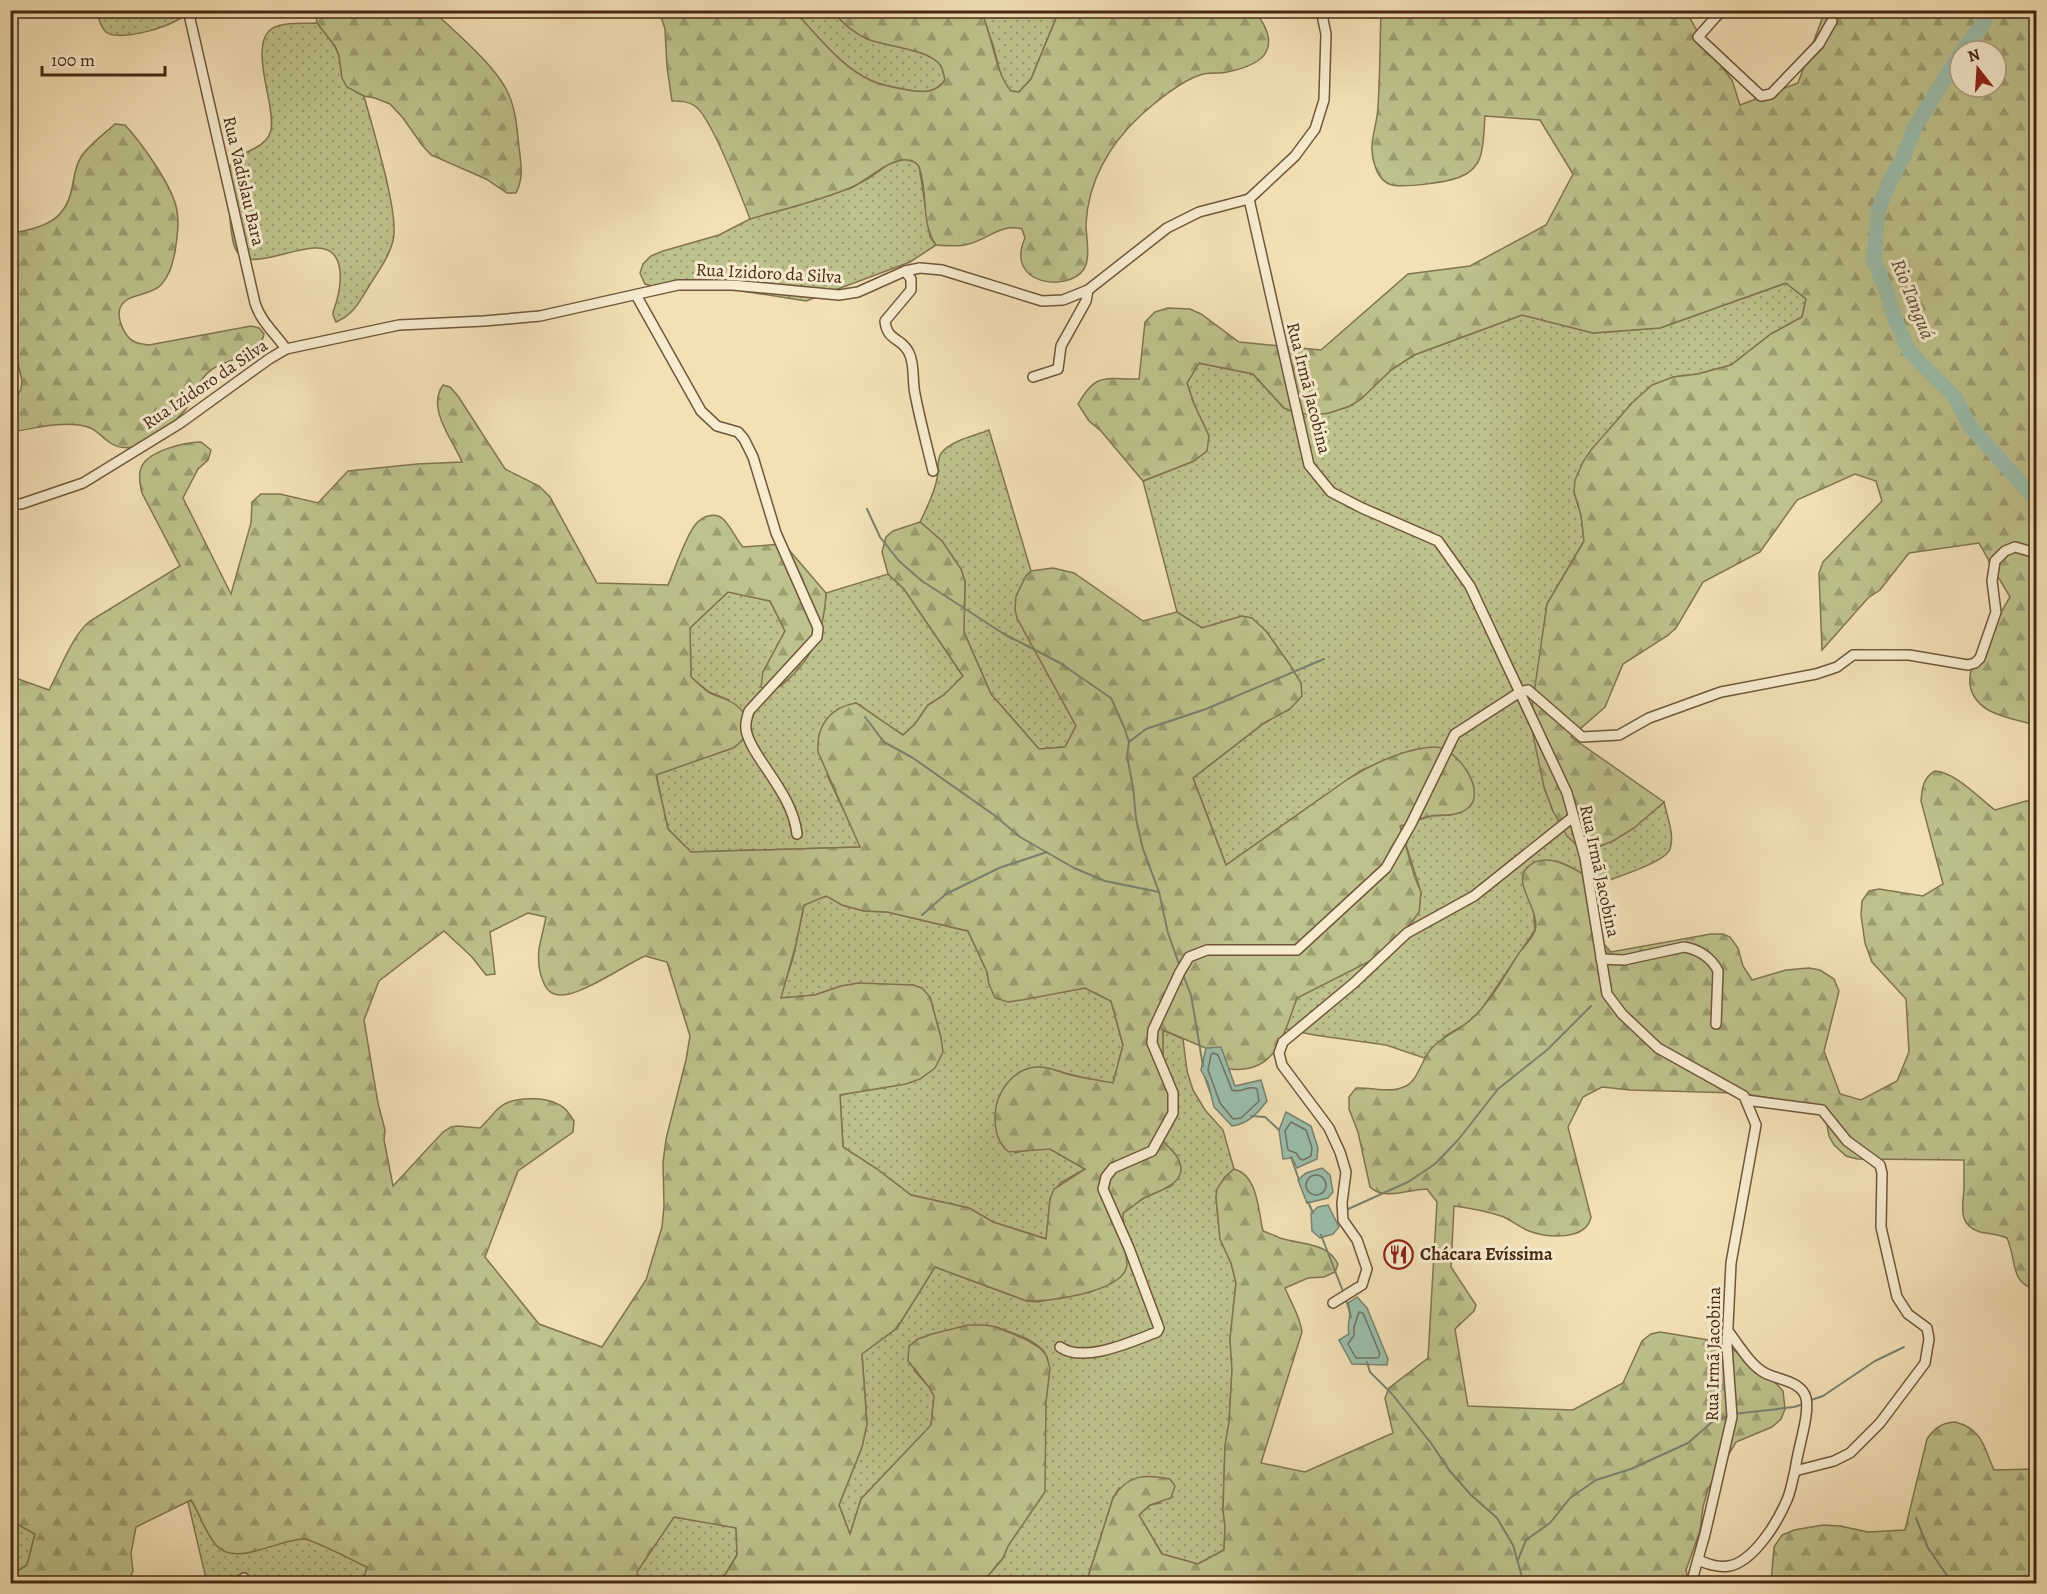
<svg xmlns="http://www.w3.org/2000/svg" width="2047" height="1594" font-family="Alegreya,serif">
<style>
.grass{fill:url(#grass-dots);stroke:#82754f;stroke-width:1.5}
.forest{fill:url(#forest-firs);stroke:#82754f;stroke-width:1.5;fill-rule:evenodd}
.water{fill:#9bbeac;stroke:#79826e;stroke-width:1.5}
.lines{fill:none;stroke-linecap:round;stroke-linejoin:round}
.shore{stroke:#70735f;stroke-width:1.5}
.stream{stroke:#79826e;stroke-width:2}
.river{stroke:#9bbeac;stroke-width:15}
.street-casing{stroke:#71563b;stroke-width:12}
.street{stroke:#f7ecd0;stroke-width:9}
.labels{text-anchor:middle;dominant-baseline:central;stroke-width:6;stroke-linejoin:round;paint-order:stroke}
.street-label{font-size:18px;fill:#462812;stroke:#f7ecd0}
.poi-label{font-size:18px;font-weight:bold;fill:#462812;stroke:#f7ecd0;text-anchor:start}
.water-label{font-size:20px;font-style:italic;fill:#5b4e38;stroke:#f7ecd0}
</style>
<defs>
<pattern id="grass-dots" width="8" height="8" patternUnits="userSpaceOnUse" patternTransform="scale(1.5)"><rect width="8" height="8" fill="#bec28c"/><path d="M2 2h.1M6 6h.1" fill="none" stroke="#9c9e71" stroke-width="1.8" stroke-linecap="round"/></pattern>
<pattern id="forest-firs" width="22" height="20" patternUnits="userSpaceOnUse" patternTransform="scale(1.5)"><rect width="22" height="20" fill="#bec28c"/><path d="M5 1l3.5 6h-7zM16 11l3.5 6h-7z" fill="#9c9e71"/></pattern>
</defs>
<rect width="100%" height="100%" fill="#f3e1b6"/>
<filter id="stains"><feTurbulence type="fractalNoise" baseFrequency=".00333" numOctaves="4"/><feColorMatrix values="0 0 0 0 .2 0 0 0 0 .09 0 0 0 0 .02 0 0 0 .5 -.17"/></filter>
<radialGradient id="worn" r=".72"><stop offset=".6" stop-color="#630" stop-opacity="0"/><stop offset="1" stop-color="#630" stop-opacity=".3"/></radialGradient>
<g class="grass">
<path d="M96,11H189C180,25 120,43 106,32C100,27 99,18 96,11Z"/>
<path d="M794,11H833C850,35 875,42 903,48C915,51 928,54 938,62C943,67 943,73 945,80C936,93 923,93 908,90C896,88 884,86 872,81C841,67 817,36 794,11Z"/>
<polygon points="981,11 1059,11 1031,79 1019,92 1010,91 1003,83 993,45"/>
<path d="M317,23C325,33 335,43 339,55C347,82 335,80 364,96C372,127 400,214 393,241C389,257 378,272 369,286C360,301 353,315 336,322C335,319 333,317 333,314C333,310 336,304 337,300C340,288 343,268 335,256C316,229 248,281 235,248C230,236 226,177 230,166C232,164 234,161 236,159C240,155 246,153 251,150C276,139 273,125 269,101C266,84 255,44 269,31C279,21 304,24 317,23Z"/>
<polygon points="904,159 915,162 919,166 930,237 936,245 910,262 806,301 723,288 659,288 645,284 640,273 643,264 651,256 663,251 719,235 750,219 851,188 869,178 889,164"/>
<path d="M1786,283L1806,299L1802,317L1771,334L1731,365L1698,374L1673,377L1632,403L1583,462L1574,492L1581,515L1584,541L1547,604L1531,720L1544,787L1553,811L1600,846C1625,837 1644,819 1664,802C1667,816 1675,836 1670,849C1665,863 1613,878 1599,884C1574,869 1551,848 1524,871L1526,892L1533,906L1535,930L1481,1010L1466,1024L1445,1036L1424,1058L1386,1045L1314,1035L1285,1029L1297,998L1311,990L1419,912L1421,892L1400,826L1431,816L1451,815L1420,749L1390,758L1362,770L1226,865L1193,778L1264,723L1290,709L1301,683L1266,631L1242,616L1202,628L1177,612L1143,481L1194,461L1209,436L1194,404L1187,383L1198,363L1253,374L1284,408L1329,413L1350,406L1361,399L1391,370L1414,355L1522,315L1593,333L1660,328Z"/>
<path d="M989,430L1031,571L1026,576L1017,618L1076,726L1065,747L1039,749L991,694L964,632L965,581L961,569L942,541L920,522C927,508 934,494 937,479C939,470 936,459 942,452C953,440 974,436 989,430Z"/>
<path d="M888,574L904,589L963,676L944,695L928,705L915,724L903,735L856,703L827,775L861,847L691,852L668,829L656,774L733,748L729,700L709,692L691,677L690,628L728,592L770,601L785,631L763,672L781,686C810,660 824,632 826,593Z"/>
<path d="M826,895L842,905L864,911L887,912L968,931L987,972L989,984L1066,991L1085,988L1111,1001L1123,1045L1113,1084C1097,1080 1080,1078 1065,1073C1037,1064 1027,1064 1005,1086L1015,1153L1031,1149H1050L1085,1169L1060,1183L1050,1199L1047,1239L993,1222L969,1208L911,1195L877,1169L843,1147L840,1095L871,1089L885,1088L941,1038L930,997L913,985L841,986L815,995L780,998L793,958L804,905Z"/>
<path d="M1163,1030L1183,1039L1187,1071L1193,1090L1205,1110L1223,1130L1234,1169L1225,1177L1216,1197L1220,1239L1231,1263L1236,1283L1230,1339L1232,1370L1229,1422L1225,1446L1223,1510L1225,1527L1224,1550L1198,1564L1162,1554L1139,1515L1150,1505L1160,1503L1119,1488L1113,1498L1086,1583H982L1003,1558L1008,1546C1017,1513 1061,1376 1045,1353C1035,1339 1012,1333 996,1327L914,1370L929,1387L934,1396L931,1426L861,1499L850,1535L839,1505L862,1447L867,1424L862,1354L897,1328L935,1267L1027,1301L1037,1302L1093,1291L1122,1239L1123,1213L1144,1198L1171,1186L1177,1156L1163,1141L1169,1114L1163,1061Z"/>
<path d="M191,1500C200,1514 205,1532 216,1545C234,1566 281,1538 304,1539C313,1539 356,1562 367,1567L363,1583H207L188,1502Z"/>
<polygon points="674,1517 736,1527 737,1555 720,1583 637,1583 636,1572"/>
<polygon points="10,1520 35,1534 27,1565 11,1575"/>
</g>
<g class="forest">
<path d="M315,11H433C455,32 496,66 508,93C516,110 517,129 519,147C521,164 524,177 516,193H507L486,179L431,155L422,145L403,118L390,104L375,98L364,96L347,87L342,78L339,56L335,46L317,23Z"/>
<path d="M659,11H794C818,35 840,67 872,81C884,86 896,88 908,90C923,93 936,93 945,80C944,75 943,70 941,66C930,49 889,47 870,40C854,34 843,24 833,11H981C992,34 995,73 1011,91L1019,92L1031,79L1059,11H1255C1282,47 1267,64 1227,72C1218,74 1209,72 1200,75C1181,81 1154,103 1140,116C1110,144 1088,181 1086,224C1086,238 1091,257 1084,269C1068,293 1004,285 1025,238L1022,229C1002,223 988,239 969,244C959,247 947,246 936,245C922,225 927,200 922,178C921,173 920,168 918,165C914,160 906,159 901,160C883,164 869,179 852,187C820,201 784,209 750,219C742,198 711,117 695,106C688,101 680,101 672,101L667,67L665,29Z"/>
<path d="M1381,11H1686L1705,45L1732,80L1740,105L1798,83L1825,11H2036V725C2020,721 2003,718 1988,710C1955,689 1974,658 1989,633C1996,622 2003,609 2010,597L2000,580L1992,570L1988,559L1979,543L1909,553L1880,590L1868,598L1822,650L1819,573L1823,562L1882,501L1876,481L1855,474L1797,500L1760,552L1703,582L1676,628L1667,636L1623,664L1605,707L1571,737L1664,802L1634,828L1613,841L1600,846L1586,848L1576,844L1567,836L1553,811L1544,787L1532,730L1531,720L1533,700L1547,604L1584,541L1581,515L1574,492L1575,480L1583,462L1591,450L1632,403L1652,385L1673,377L1698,374L1731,365L1771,334L1802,317L1806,299L1786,283L1660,328L1593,333L1522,315L1414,355L1391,370L1361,399L1350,406L1329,413L1316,415L1296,413L1284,408L1253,374L1199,363L1187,383L1194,404L1209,436L1207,451L1194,461L1143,481L1101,431L1089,421L1078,404C1097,371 1105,380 1139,379L1145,322L1155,312L1168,308L1190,309L1201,314L1239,342L1321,350L1408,274L1470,266L1546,225L1573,174L1540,120L1485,116C1484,128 1484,156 1476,165C1473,169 1467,174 1462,176C1450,182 1401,189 1389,184C1382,181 1377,173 1375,166C1367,144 1377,128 1378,107C1380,75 1380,43 1381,11ZM1960,51H1996V87H1960Z"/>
<path d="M115,124L125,125C141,142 170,183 176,206C180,221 177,237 175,252C172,265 170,275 161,285C151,296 128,293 121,306C115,317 125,338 135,342C139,344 145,344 149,345L251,326L259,328L264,334C260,356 231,358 214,368C198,378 196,394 186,409C181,415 173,423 167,429C151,442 128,456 109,442C97,433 95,427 79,425C57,422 32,429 11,432V401L16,398L21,389L22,381L11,332L10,234C42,227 65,223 72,188C74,178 75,166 81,157C89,145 104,134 115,124Z"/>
<path d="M443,385L450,387L458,396L505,469L539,486L550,497L597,583L668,585C675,569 685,538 695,525C702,516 716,511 724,520C731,527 736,539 743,547L784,544L826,593C824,636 808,669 771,692L761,687L763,672L785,631L770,601L728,592L690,628L691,677C697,682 703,689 710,693C718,697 728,699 736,705C754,719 750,737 733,748L656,775L668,829L691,852L860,847L818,752C816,726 830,707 856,703L903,735L915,724L928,705L944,695L963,676L904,589L888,574L882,552L886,537L893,531L920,522L942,541L961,569L965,581L964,632L991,694L1039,749L1065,747L1076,726L1017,618L1015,610L1016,596L1026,576L1031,571L1053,568L1074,573L1143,621L1177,612L1202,628L1242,616L1252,618L1266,631L1290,665L1301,683L1302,696L1290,709L1264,723L1193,778L1226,865L1348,779C1370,765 1408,747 1435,747C1457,747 1489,793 1467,809C1457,817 1444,814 1431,816C1421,818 1410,823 1400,826L1415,878L1421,892L1419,912L1411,923L1386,950L1372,960L1297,998C1283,1035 1277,1074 1229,1069L1215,1052L1163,1030V1061L1169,1092V1114L1163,1141C1168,1148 1178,1154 1180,1163C1187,1185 1156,1191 1142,1199C1136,1203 1130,1209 1123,1213C1123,1223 1122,1232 1123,1242C1124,1249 1127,1257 1127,1265C1124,1292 1049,1302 1027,1301L935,1267L897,1328L862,1354L867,1424L862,1447L839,1505L850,1534L861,1499L931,1425L934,1396L929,1387L908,1361L909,1346L918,1339L932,1334L968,1325H985L996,1327L1027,1340L1040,1348L1046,1355L1050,1368L1046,1402L1045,1492L1008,1546L1003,1558L982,1583H720L737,1555L736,1528L674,1517L637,1572V1583H363L367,1567C356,1562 312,1539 304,1539C278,1539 235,1568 216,1545C205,1532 200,1514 191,1500L136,1527L131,1553L133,1571L128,1582L11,1583V1575L27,1565L35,1534L10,1520V676L49,690C61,668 71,637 90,621L180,566L142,493C140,485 138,476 141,468C147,451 185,442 201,442L211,450L208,460L198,469L183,498L231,594L251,523L252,502L261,494H280L318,503L348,471L417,464L462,462C453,440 426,409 443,385ZM826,896L842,905L864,911L887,912L968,931L987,972L989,984L995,998L1008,1002L1022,1000L1085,988L1111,1001L1123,1045L1113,1083C1098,1080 1082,1078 1067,1074C1057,1071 1048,1066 1036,1067C1012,1069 996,1093 995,1115C995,1130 997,1143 1009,1152L1050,1149L1085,1169L1054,1189L1050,1199L1046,1239L993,1222L969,1208L911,1195L877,1169L843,1147L840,1095L906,1084L920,1079L935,1068L943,1052L941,1038L930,997L922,988L913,985L858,983L841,986L815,995L781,998L796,944L804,905ZM528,913L546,917C544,928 541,938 539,949C538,959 539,972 543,981C546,989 552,995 560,995C579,997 625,965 645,956L667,962L690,1036L686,1060L666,1139L663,1163L664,1206L662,1227L646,1280L602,1347L539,1324L485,1257L518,1171L573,1132L574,1121C572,1118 569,1113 566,1110C553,1096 515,1095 500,1107C493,1113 487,1122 480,1128L458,1126L451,1127L443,1132L393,1186L384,1140L385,1130L378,1103L364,1020L379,981L444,931L472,957L486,975L495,974L490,932Z"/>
<path d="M1935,771C1955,772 1979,798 1995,810L2026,801H2036V1290C2009,1282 2017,1260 2007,1238C1998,1234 1989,1234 1980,1232C1957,1225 1963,1206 1964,1188C1964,1179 1964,1169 1964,1160L1857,1159L1846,1156L1834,1145L1829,1136L1826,1120L1816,1105L1737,1093L1630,1090L1602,1087L1583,1097L1568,1127L1591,1217C1586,1241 1547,1238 1529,1231C1519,1227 1508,1218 1501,1216C1486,1211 1469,1208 1454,1206L1451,1267L1476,1305L1474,1311L1455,1329L1468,1406L1573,1410L1623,1383L1642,1341L1651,1334L1660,1332L1715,1341L1731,1348L1773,1380L1783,1391L1785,1409L1781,1419L1772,1427L1736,1442L1708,1489L1703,1507L1700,1531L1686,1570L1689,1583L1086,1584L1113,1498C1128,1474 1145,1474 1170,1479L1175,1486L1171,1498L1150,1505L1139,1515L1162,1554L1198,1564L1224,1550L1225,1527L1223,1510L1225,1446L1229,1422L1232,1370L1230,1339L1236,1283L1231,1263L1220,1239L1216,1197L1217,1189L1225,1177L1234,1169C1258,1175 1258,1210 1263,1231C1269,1233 1275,1236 1280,1238C1302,1245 1327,1242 1338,1264L1335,1272L1324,1277L1308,1278L1285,1288C1291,1303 1300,1316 1302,1332L1261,1463L1305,1472L1393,1433L1385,1398L1389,1388L1428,1358L1437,1202L1427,1189C1410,1189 1383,1201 1370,1187L1358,1132L1349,1109V1097L1356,1088C1373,1087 1390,1094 1406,1086C1418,1080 1422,1059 1431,1049C1442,1037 1456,1032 1468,1022C1490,1004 1504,976 1519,953C1524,947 1532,938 1535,931C1541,912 1514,885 1525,870C1544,845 1581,873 1599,884L1597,936L1611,952L1711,934H1723L1730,937L1738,948L1743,966L1752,980L1786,970L1809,968L1820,970L1834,979L1839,991L1824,1051L1840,1094L1861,1100L1897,1081L1909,1052L1906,999L1872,962L1865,943L1861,915L1862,901L1869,891L1879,889L1923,896L1943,884L1921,801C1922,788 1923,778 1935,771Z"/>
<path d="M1955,1422C1983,1429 1984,1448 1994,1470L2036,1469V1583H1771L1774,1547L1782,1535L1794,1530L1823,1525L1840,1526L1868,1532L1905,1530L1927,1439C1935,1428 1941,1423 1955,1422Z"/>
</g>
<g class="water">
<path d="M1221,1047L1235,1086L1261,1080L1267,1101C1257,1114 1248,1124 1232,1126L1214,1107L1208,1083L1201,1070L1206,1048Z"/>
<polygon points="1286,1112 1311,1126 1318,1148 1317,1159 1297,1168 1292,1158 1283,1159 1279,1130"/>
<polygon points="1322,1168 1330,1175 1333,1192 1328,1198 1307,1203 1298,1180 1306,1173"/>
<polygon points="1328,1205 1339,1227 1333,1234 1320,1238 1312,1231 1311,1213 1318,1207"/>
<path d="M1357,1297L1367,1308L1388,1359L1387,1365L1352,1364L1339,1340L1349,1334C1346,1321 1353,1317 1348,1303Z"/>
</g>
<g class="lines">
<g class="shore">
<path d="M1213,1053L1218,1055L1232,1090C1241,1094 1249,1084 1257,1089L1259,1101L1241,1118L1233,1119L1220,1103L1208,1070L1211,1055Z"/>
<polygon points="1291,1122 1306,1130 1312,1148 1311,1156 1303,1160 1300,1159 1296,1153 1288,1150 1285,1131"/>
<circle cx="1316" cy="1185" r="10"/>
<polygon points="1359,1312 1363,1313 1380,1354 1378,1358 1356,1358 1348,1344 1354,1335 1354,1327"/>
</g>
<g class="stream">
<polyline points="867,509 880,537 899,561 922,581 1004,634 1060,663 1111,698 1124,727 1129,742 1127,756 1133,787 1136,819 1143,849 1159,892 1168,933 1180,967"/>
<polyline points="865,717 884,742 913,758 994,815 1020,837 1074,868 1105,881 1159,892"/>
<polyline points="1129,742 1146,729 1206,709 1324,659"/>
<polyline points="922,915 946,894 999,868 1047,852"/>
<polyline points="1183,975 1191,995 1203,1066"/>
<polyline points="1205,1077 1210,1092"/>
<polyline points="1251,1116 1265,1117 1279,1130"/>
<polyline points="1291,1157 1299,1180"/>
<polyline points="1308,1202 1313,1213"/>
<polyline points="1346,1210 1408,1182 1435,1164 1458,1140 1498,1089 1547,1050 1591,1006"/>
<polyline points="1321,1235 1344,1294"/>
<polyline points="1346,1299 1351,1317"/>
<polyline points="1367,1362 1370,1372 1392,1394 1431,1443 1449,1470 1471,1495 1497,1518 1513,1545 1524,1584"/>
<polyline points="1808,1401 1823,1396 1875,1361 1904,1347"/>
<polyline points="1734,1414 1794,1407 1803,1404"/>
<polyline points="1916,1518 1928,1548 1953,1584"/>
<polyline points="1518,1560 1526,1540 1550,1523 1570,1498 1596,1480 1631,1469 1688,1443 1712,1422 1729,1416"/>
</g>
<g class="river">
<polyline points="1962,51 1984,23 1987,10"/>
<polyline points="1960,54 1915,127 1904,156 1889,183 1878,211 1874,260 1886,290 1896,322 1909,351 1955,397 1970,426 2036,500"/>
</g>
<defs>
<g id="street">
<path d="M188,10L255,303C261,322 275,333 286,349"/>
<polyline points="1722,10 1698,37 1761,96 1771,94 1819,44 1832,21"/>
<polyline points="1249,199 1309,465 1331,492 1362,508 1438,541 1470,586 1567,793 1585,858 1607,994 1622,1014 1658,1048 1744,1096 1756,1125 1731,1263 1727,1346 1732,1417 1705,1534 1691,1584"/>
<path d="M905,271L911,279V290L885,321C887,342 902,337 909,353C915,364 912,381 915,394C920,420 927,446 933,471"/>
<path d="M636,295L701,411L717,426L738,432L744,439L753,457L776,533L818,628L817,637L749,711C747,717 745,723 746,729C747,739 754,750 760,759C775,782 794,806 797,834"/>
<polyline points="1033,377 1058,369 1061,346 1086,301 1088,290"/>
<polyline points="10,503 21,504 83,483 179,424 269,359 286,349 399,325 484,321 540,316 678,285 732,285 839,295 858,292 905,271 920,268 942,270 1042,301 1063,300 1088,290 1167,228 1199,212 1249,199 1295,156 1315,129 1324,100 1326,34 1321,10"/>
<path d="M1601,959L1624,960L1684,947C1698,949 1712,958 1718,971L1716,1024"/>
<polyline points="1333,1303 1362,1285 1367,1269 1357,1240 1343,1220 1342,1203 1346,1172 1340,1152 1329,1128 1282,1065 1279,1053 1283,1042 1354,983 1407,933 1474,896 1573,817"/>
<path d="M1728,1331C1739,1345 1750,1365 1765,1373C1778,1380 1802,1381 1806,1398C1810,1416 1797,1450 1795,1471L1834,1461L1850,1453L1880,1423L1925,1363L1929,1339L1927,1328L1908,1314L1897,1297L1881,1227L1882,1173L1880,1165L1847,1141L1822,1110L1746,1100"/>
<path d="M1060,1347C1084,1364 1133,1341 1157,1332L1159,1328L1129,1248L1103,1189L1106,1177L1113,1168L1152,1151L1173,1113V1093L1152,1043L1153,1030L1180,972L1189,957L1207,950H1297L1386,868L1411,824L1455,734L1520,692L1528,690L1582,737L1619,735L1649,718L1721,692L1816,674L1837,667L1853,655H1909L1968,665L1975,663L1980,658L1996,612L1992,581L1995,561L2005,551L2015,547L2036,553"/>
<path d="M1698,1560C1708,1564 1718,1568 1729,1566C1753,1562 1777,1523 1786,1502C1791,1492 1792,1481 1795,1471"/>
<polyline points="235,1584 244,1578"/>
</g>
</defs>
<use href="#street" class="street-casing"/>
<use href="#street" class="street"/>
</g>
<defs>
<symbol id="restaurant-ring" viewBox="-11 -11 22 22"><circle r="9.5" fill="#f7ecd0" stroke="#8f2418" stroke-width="1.5"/><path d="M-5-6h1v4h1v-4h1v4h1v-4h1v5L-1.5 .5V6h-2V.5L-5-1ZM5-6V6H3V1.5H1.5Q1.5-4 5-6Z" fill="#8f2418"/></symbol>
</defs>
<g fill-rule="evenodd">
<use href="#restaurant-ring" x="1382" y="1238" width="33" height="33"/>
</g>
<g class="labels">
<g class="street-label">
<text transform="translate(244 181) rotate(77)">Rua Vadislau Bara</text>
<text transform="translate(769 273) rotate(3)">Rua Izidoro da Silva</text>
<text transform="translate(205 384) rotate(-34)">Rua Izidoro da Silva</text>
<text transform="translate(1309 388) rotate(76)">Rua Irmã Jacobina</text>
<text transform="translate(1600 871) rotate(78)">Rua Irmã Jacobina</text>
<text transform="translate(1713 1354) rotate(-89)">Rua Irmã Jacobina</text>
</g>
<g class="poi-label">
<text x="1420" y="1254">Chácara Evíssima</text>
</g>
<g class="water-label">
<text transform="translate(1913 299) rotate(68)">Rio Tanguá</text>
</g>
</g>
<rect width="2047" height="1594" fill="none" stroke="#f3e1b6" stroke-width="36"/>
<rect x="12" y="12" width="2023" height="1570" fill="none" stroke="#462812" stroke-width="3"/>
<rect x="18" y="18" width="2011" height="1558" fill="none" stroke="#462812" stroke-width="1.5"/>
<g transform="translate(1978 69) rotate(343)"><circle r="28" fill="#f7ecd0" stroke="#b09e84" stroke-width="1.5"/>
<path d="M0-4.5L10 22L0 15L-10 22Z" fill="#8f2418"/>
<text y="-9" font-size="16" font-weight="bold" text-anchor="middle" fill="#462812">N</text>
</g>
<path d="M42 66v9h123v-9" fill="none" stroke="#462812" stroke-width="3"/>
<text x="51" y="66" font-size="18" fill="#462812" stroke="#f7ecd0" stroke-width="4.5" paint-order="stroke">100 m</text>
<rect width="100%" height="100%" filter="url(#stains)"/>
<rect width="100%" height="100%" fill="url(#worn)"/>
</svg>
